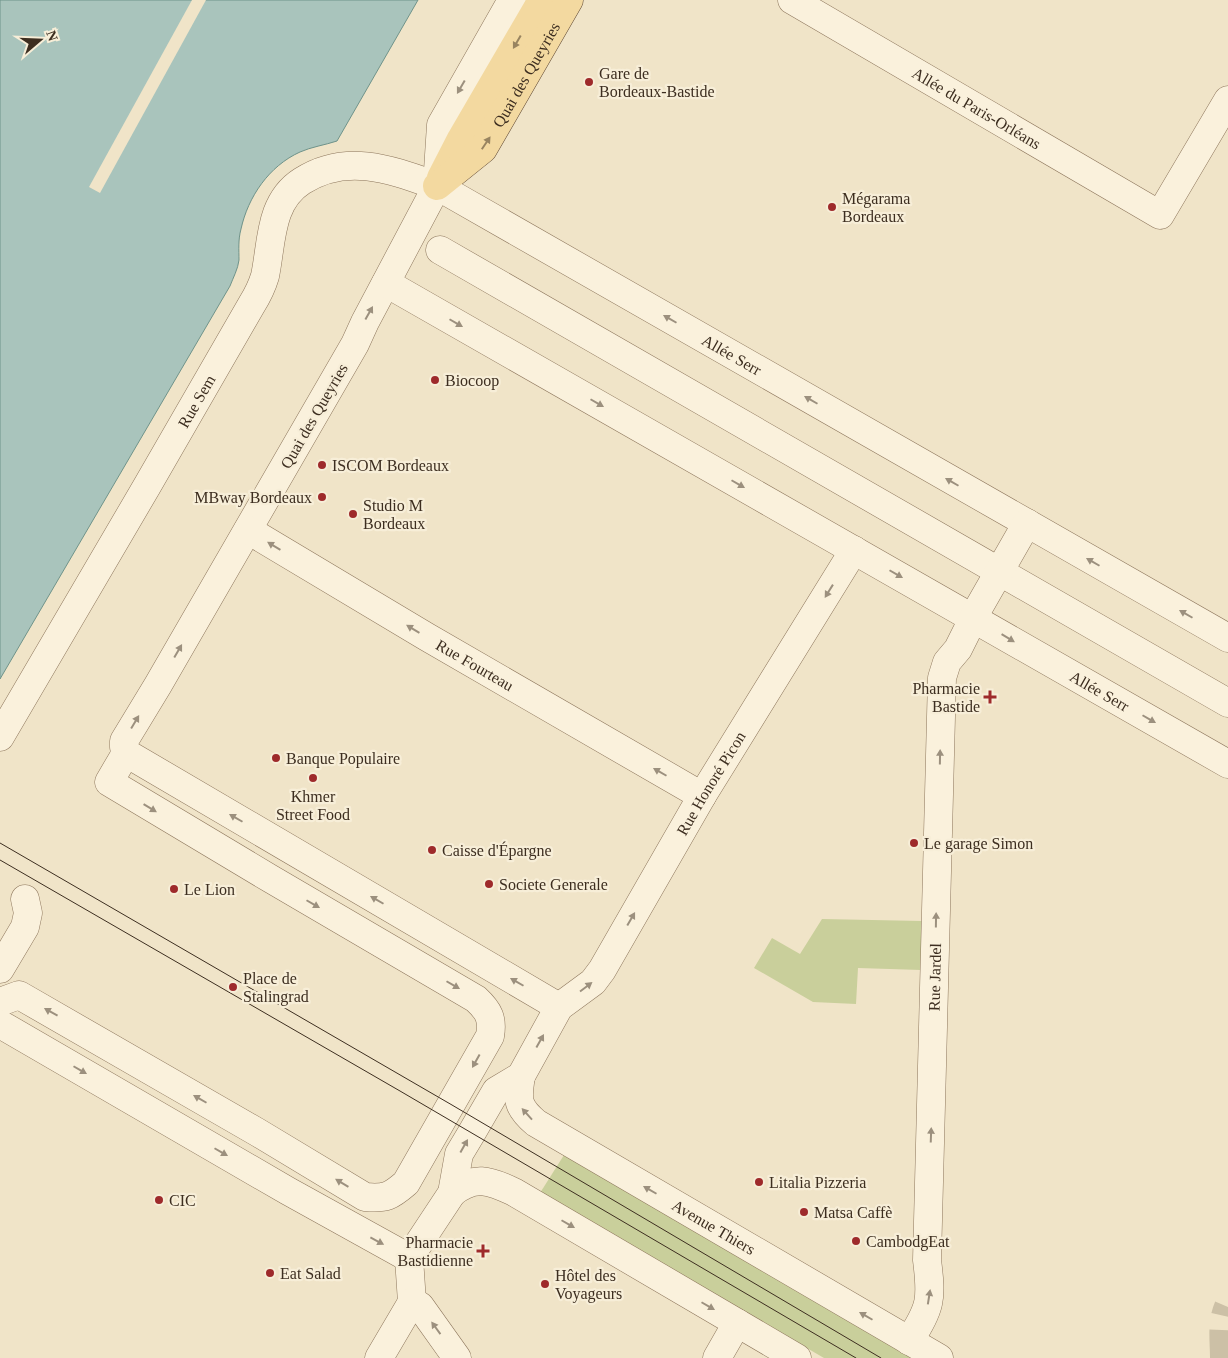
<svg xmlns="http://www.w3.org/2000/svg" width="1228" height="1358" font-family="Georgia,serif">
<style>
.green{fill:#c9cf9b}
.water{fill:#a9c4bc;stroke:#6f938a}
.pier{fill:#f0e4c8}
.lines{fill:none;stroke-linecap:round;stroke-linejoin:round}
.minor-tunnel{stroke:#ccc0a6;stroke-width:28;stroke-dasharray:28 14;stroke-linecap:butt}
.minor-casing{stroke:#8d765c;stroke-width:29}
.major-casing{stroke:#5b4430;stroke-width:29}
.minor{stroke:#faf1dc;stroke-width:28}
.major{stroke:#f3d9a0;stroke-width:28}
.tram{stroke:#3d2e20;stroke-width:1}
.oneway{fill:#988460}
.oneway2{fill:#9c907e}
.poi-dot{fill:#9e2a2b;stroke:#f7eed8;stroke-width:2}
.labels{text-anchor:middle;dominant-baseline:central;stroke-width:4.5;stroke-linejoin:round;paint-order:stroke}
.poi-label{font-size:16px;fill:#3d2e20;stroke:#f7eed8;text-anchor:start}
.street-label{font-size:16px;fill:#3d2e20;stroke:#f7eed8}
</style>
<rect width="100%" height="100%" fill="#f0e4c8"/>
<g class="green">
<polygon points="822,919 922,921 921,970 858,968 856,1004 813,1002 754,968 772,938 800,954"/>
<polygon points="564,1155 915,1358 824,1358 540,1193"/>
</g>
<path class="water" d="M0,0H418L337,141C325,145 311,147 300,152C269,166 248,197 241,229C238,240 239,250 239,260C238,269 233,278 230,286L0,679Z"/>
<polygon class="pier" points="192,0 206,0 100,193 89,187"/>
<g class="lines">
<path class="minor-tunnel" d="M1224,1358C1224,1342 1221,1323 1228,1307"/>
<defs>
<g id="minor">
<polyline points="512,0 441,125 437,186 365,322 355,344 158,685 124,741 124,747 126,753 559,1007"/>
<path id="s1" d="M792,0L1160,215L1228,100"/>
<polyline points="440,250 1228,703"/>
<path id="s2" d="M386,283L1228,764"/>
<path id="s3" d="M248,530L427,637L702,796"/>
<path id="s4" d="M0,737C85,593 169,449 252,304C257,296 262,286 265,276C272,243 269,202 302,181C347,152 392,170 437,186L1228,638"/>
<polyline points="0,969 25,927 28,913 25,899"/>
<path d="M0,1002L19,995L257,1132L365,1197C386,1199 391,1196 406,1183L490,1036C493,1019 489,1011 476,999L271,879L109,782L126,753"/>
<polyline points="0,1024 288,1191 409,1258"/>
<path id="s5" d="M521,1076C517,1100 517,1107 536,1123L939,1358"/>
<path d="M452,1193C474,1175 489,1180 514,1192L797,1358"/>
<path id="s6" d="M412,1302L409,1258L452,1193L459,1154L471,1134L496,1091L521,1076L559,1007L593,982L602,970L702,796L854,550"/>
<polyline points="412,1302 420,1306 457,1358"/>
<path id="s7" d="M909,1341C931,1308 932,1299 927,1260L942,678L947,662L958,649L979,607L1027,523"/>
<polyline points="379,1358 412,1302"/>
<polyline points="717,1358 737,1323"/>
</g>
<g id="major">
<polyline points="441,178 461,139 542,0"/>
<path id="s8" d="M437,186L483,149L569,0"/>
</g>
</defs>
<use href="#minor" class="minor-casing"/>
<use href="#major" class="major-casing"/>
<use href="#minor" class="minor"/>
<use href="#major" class="major"/>
<g class="tram">
<polyline points="0,843 452,1105 881,1358"/>
<polyline points="0,860 400,1091 856,1358"/>
</g>
</g>
<defs><path id="oneway-solid" d="M-6-.8H1V-3.2L6.5 0L1 3.2V.8H-6Z" transform="scale(1.25)"/></defs>
<g class="oneway">
<use href="#oneway-solid" transform="translate(517 42) rotate(120)"/>
<use href="#oneway-solid" transform="translate(486 143) rotate(-56)"/>
</g>
<g class="oneway2">
<use href="#oneway-solid" transform="translate(461 87) rotate(120)"/>
<use href="#oneway-solid" transform="translate(369 313) rotate(-61)"/>
<use href="#oneway-solid" transform="translate(670 319) rotate(-150)"/>
<use href="#oneway-solid" transform="translate(456 323) rotate(30)"/>
<use href="#oneway-solid" transform="translate(811 400) rotate(-150)"/>
<use href="#oneway-solid" transform="translate(597 403) rotate(30)"/>
<use href="#oneway-solid" transform="translate(952 482) rotate(-150)"/>
<use href="#oneway-solid" transform="translate(738 484) rotate(30)"/>
<use href="#oneway-solid" transform="translate(274 546) rotate(-149)"/>
<use href="#oneway-solid" transform="translate(1093 562) rotate(-150)"/>
<use href="#oneway-solid" transform="translate(896 574) rotate(30)"/>
<use href="#oneway-solid" transform="translate(829 591) rotate(122)"/>
<use href="#oneway-solid" transform="translate(1186 614) rotate(-150)"/>
<use href="#oneway-solid" transform="translate(413 629) rotate(-149)"/>
<use href="#oneway-solid" transform="translate(1008 638) rotate(31)"/>
<use href="#oneway-solid" transform="translate(178 651) rotate(-60)"/>
<use href="#oneway-solid" transform="translate(1149 719) rotate(30)"/>
<use href="#oneway-solid" transform="translate(135 722) rotate(-59)"/>
<use href="#oneway-solid" transform="translate(940 757) rotate(-89)"/>
<use href="#oneway-solid" transform="translate(660 772) rotate(-150)"/>
<use href="#oneway-solid" transform="translate(150 808) rotate(31)"/>
<use href="#oneway-solid" transform="translate(236 818) rotate(-150)"/>
<use href="#oneway-solid" transform="translate(377 900) rotate(-150)"/>
<use href="#oneway-solid" transform="translate(313 904) rotate(30)"/>
<use href="#oneway-solid" transform="translate(631 919) rotate(-60)"/>
<use href="#oneway-solid" transform="translate(936 920) rotate(-89)"/>
<use href="#oneway-solid" transform="translate(517 982) rotate(-150)"/>
<use href="#oneway-solid" transform="translate(453 985) rotate(30)"/>
<use href="#oneway-solid" transform="translate(586 987) rotate(-37)"/>
<use href="#oneway-solid" transform="translate(51 1012) rotate(-151)"/>
<use href="#oneway-solid" transform="translate(540 1041) rotate(-61)"/>
<use href="#oneway-solid" transform="translate(476 1061) rotate(119)"/>
<use href="#oneway-solid" transform="translate(80 1070) rotate(30)"/>
<use href="#oneway-solid" transform="translate(200 1099) rotate(-150)"/>
<use href="#oneway-solid" transform="translate(527 1114) rotate(-132)"/>
<use href="#oneway-solid" transform="translate(931 1135) rotate(-88)"/>
<use href="#oneway-solid" transform="translate(464 1146) rotate(-61)"/>
<use href="#oneway-solid" transform="translate(221 1152) rotate(30)"/>
<use href="#oneway-solid" transform="translate(342 1183) rotate(-149)"/>
<use href="#oneway-solid" transform="translate(650 1190) rotate(-150)"/>
<use href="#oneway-solid" transform="translate(568 1224) rotate(30)"/>
<use href="#oneway-solid" transform="translate(377 1241) rotate(28)"/>
<use href="#oneway-solid" transform="translate(929 1297) rotate(-81)"/>
<use href="#oneway-solid" transform="translate(708 1306) rotate(30)"/>
<use href="#oneway-solid" transform="translate(866 1316) rotate(-150)"/>
<use href="#oneway-solid" transform="translate(436 1328) rotate(-126)"/>
</g>
<g class="poi-dot">
<circle cx="589" cy="82" r="5"/>
<circle cx="832" cy="207" r="5"/>
<circle cx="435" cy="380" r="5"/>
<circle cx="322" cy="465" r="5"/>
<circle cx="322" cy="497" r="5"/>
<circle cx="353" cy="514" r="5"/>
<path d="M987.5 689.5h5v5h5v5h-5v5h-5v-5h-5v-5h5z"/>
<circle cx="276" cy="758" r="5"/>
<circle cx="313" cy="778" r="5"/>
<circle cx="914" cy="843" r="5"/>
<circle cx="432" cy="850" r="5"/>
<circle cx="489" cy="884" r="5"/>
<circle cx="174" cy="889" r="5"/>
<circle cx="233" cy="987" r="5"/>
<circle cx="759" cy="1182" r="5"/>
<circle cx="159" cy="1200" r="5"/>
<circle cx="804" cy="1212" r="5"/>
<circle cx="856" cy="1241" r="5"/>
<path d="M480.5 1243.5h5v5h5v5h-5v5h-5v-5h-5v-5h5z"/>
<circle cx="270" cy="1273" r="5"/>
<circle cx="545" cy="1284" r="5"/>
</g>
<g class="labels">
<g class="poi-label">
<text x="599" y="73">Gare de<tspan x="599" dy="18">Bordeaux-Bastide</tspan></text>
<text x="842" y="198">Mégarama<tspan x="842" dy="18">Bordeaux</tspan></text>
<text x="445" y="380">Biocoop</text>
<text x="332" y="465">ISCOM Bordeaux</text>
<text x="312" y="497" text-anchor="end">MBway Bordeaux</text>
<text x="363" y="505">Studio M<tspan x="363" dy="18">Bordeaux</tspan></text>
<text x="980" y="688" text-anchor="end">Pharmacie<tspan x="980" dy="18">Bastide</tspan></text>
<text x="286" y="758">Banque Populaire</text>
<text x="313" y="796" text-anchor="middle">Khmer<tspan x="313" dy="18">Street Food</tspan></text>
<text x="924" y="843">Le garage Simon</text>
<text x="442" y="850">Caisse d'Épargne</text>
<text x="499" y="884">Societe Generale</text>
<text x="184" y="889">Le Lion</text>
<text x="243" y="978">Place de<tspan x="243" dy="18">Stalingrad</tspan></text>
<text x="769" y="1182">Litalia Pizzeria</text>
<text x="169" y="1200">CIC</text>
<text x="814" y="1212">Matsa Caffè</text>
<text x="866" y="1241">CambodgEat</text>
<text x="473" y="1242" text-anchor="end">Pharmacie<tspan x="473" dy="18">Bastidienne</tspan></text>
<text x="280" y="1273">Eat Salad</text>
<text x="555" y="1275">Hôtel des<tspan x="555" dy="18">Voyageurs</tspan></text>
</g>
<g class="street-label">
<text stroke="none"><textPath href="#s8" startOffset="145">Quai des Queyries</textPath></text>
<text stroke="none"><textPath href="#s1" startOffset="214">Allée du Paris-Orléans</textPath></text>
<text stroke="none"><textPath href="#s4" startOffset="1118">Allée Serr</textPath></text>
<text stroke="none"><textPath href="#s4" startOffset="389">Rue Sem</textPath></text>
<text transform="translate(314 416) rotate(-60)">Quai des Queyries</text>
<text stroke="none"><textPath href="#s3" startOffset="264">Rue Fourteau</textPath></text>
<text stroke="none"><textPath href="#s2" startOffset="822">Allée Serr</textPath></text>
<text stroke="none"><textPath href="#s6" startOffset="616">Rue Honoré Picon</textPath></text>
<text stroke="none"><textPath href="#s7" startOffset="369">Rue Jardel</textPath></text>
<text stroke="none"><textPath href="#s5" startOffset="259">Avenue Thiers</textPath></text>
</g>
</g>
<g transform="translate(40 40) rotate(71)" stroke="#f7eed8" stroke-width="4" paint-order="stroke">
<path d="M0-4L9 19L0 12L-9 19Z" fill="#3d2e20"/>
<text y="-8" font-size="14" font-weight="bold" text-anchor="middle" fill="#3d2e20">N</text>
</g>
</svg>
